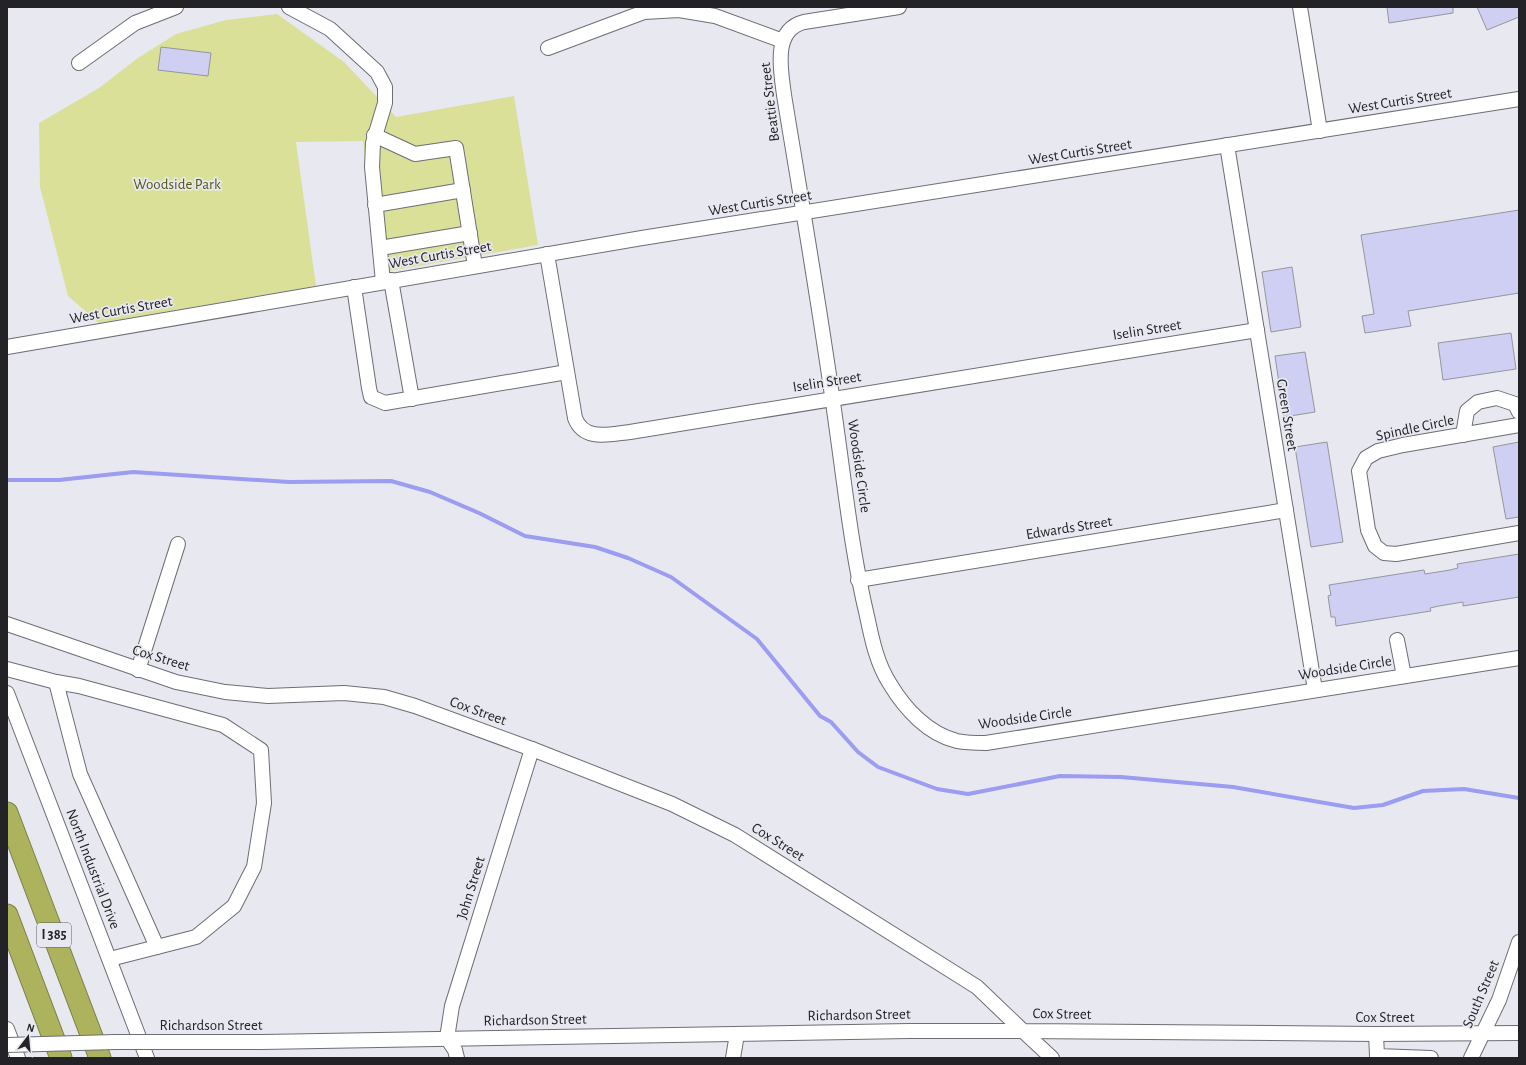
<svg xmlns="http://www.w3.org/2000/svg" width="1526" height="1065" font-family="'Alegreya Sans',sans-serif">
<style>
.green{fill:#dae098}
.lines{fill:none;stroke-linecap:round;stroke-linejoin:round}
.stream{stroke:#9c9cf0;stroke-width:4}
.building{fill:#cecff2;stroke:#95969d}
.minor-casing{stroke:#6d6e75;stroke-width:16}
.highway-casing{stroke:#7d814a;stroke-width:23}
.minor{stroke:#fff;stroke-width:14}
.highway{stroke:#adb35d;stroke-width:21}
.minor-bridge-casing{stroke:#6d6e75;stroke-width:16;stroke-linecap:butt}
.minor-bridge{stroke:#fff;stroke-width:14}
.labels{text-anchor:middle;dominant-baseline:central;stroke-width:3.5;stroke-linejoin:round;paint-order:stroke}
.shield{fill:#e8e8f1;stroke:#5e5e64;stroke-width:1}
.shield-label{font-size:14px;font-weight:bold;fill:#232327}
.street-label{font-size:15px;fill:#232327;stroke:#e8e8f1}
.park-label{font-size:15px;fill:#555811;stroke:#e8e8f1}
</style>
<rect width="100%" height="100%" fill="#e8e8f1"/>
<polygon class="green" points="277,14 344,62 396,117 514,96 538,245 378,273 363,141 296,142 316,286 99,323 68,296 40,187 39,123 99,88 138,58 176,34 226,20"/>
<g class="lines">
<polyline class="stream" points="7,480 59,480 133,472 289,482 391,481 430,492 479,513 525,536 595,547 628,558 671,577 757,639 820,716 831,722 858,752 878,767 937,789 968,794 1060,776 1121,777 1233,787 1354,808 1383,805 1423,791 1464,789 1519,798"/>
</g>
<g class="building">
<polygon points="1387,7 1453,7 1453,13 1389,23"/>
<polygon points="1477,7 1519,7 1519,17 1487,30"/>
<polygon points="161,47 211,53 208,76 158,70"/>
<polygon points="1519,210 1519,293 1408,311 1411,326 1365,333 1362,316 1374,314 1361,235"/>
<polygon points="1292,267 1301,327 1271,332 1262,272"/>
<polygon points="1511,333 1516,369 1443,380 1438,343"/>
<polygon points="1305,352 1315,412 1284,417 1275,356"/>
<polygon points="1327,442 1343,542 1311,547 1295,447"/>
<polygon points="1519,442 1519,517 1506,519 1493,447"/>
<polygon points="1519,554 1519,597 1463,606 1463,602 1439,606 1430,608 1431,611 1336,626 1335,617 1331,617 1328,596 1331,595 1329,585 1424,570 1425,574 1450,570 1458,568 1457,564"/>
</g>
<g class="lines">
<defs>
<g id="minor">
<polyline points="289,7 330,29 377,72 385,87 385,103 373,143 372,167 383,282"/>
<path d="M899,7L804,22C772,30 781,71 784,95C802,205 821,314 836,424C845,488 852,553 867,616C872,640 877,664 890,684C905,709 928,734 957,741C967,743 976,743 986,743L1519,658"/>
<polyline points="1300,7 1320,131"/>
<polyline points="548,48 644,12 679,10 715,16 783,41"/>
<polyline points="79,63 135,23 176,7"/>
<polyline points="374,135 415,154 456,148 475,266"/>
<polyline points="1227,145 1315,690"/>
<polyline points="375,205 463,190"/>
<polyline points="380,248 470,233"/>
<path d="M547,254L575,418C584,442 610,434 630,432L1257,330"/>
<polyline points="391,280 412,399"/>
<polyline points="354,287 369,388 371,397 385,403 567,372"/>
<polyline points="7,347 642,238 1519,99"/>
<polyline points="1519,425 1403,445 1378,451 1366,458 1359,471 1368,530 1375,546 1384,553 1396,554 1519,533"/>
<polyline points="1463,435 1467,411 1478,402 1497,398 1515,404 1519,412"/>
<polyline points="858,580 1286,510"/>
<polyline points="7,624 176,682 225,692 268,696 344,693 384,697 415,706 532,749 672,804 735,835 977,987 1023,1031 1376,1034 1519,1033"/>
<polyline points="1397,640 1404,676"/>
<polyline points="7,669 56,682 79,686 223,725 261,750 264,803 254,867 234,906 196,937 110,959"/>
<polyline points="138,670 178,544"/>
<polyline points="56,682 80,774 157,947"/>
<polyline points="7,693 147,1058"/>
<polyline points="7,1029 18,1058"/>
<polyline points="1376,1034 1377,1056 1431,1058"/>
<polyline points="183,1042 262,1042 909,1031 1023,1031 1052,1058"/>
<polyline points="457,1058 455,1050 447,1038 452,1006 532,749"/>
<polyline points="733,1058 737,1034"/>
<polyline points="1471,1058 1499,1000 1519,942"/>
</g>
<g id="highway">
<polyline points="7,813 100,1058"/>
<polyline points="7,915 61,1058"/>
</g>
</defs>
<use href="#minor" class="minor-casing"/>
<use href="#highway" class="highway-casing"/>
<use href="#minor" class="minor"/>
<use href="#highway" class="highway"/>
<defs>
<polyline id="minor-bridge" points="7,1045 115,1042 183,1042"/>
</defs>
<use href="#minor-bridge" class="minor-bridge-casing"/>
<use href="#minor-bridge" class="minor-bridge"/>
</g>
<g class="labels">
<rect class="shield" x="37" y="923" width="34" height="24" rx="3"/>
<g class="shield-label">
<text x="54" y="935">I 385</text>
</g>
<g class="street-label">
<text transform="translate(1400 101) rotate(-9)">West Curtis Street</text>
<text transform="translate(770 102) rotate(-97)">Beattie Street</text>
<text transform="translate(1080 152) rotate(-9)">West Curtis Street</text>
<text transform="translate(760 203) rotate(-9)">West Curtis Street</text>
<text transform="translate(440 255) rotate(-10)">West Curtis Street</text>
<text transform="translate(121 310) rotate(-10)">West Curtis Street</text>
<text transform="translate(1147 330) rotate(-9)">Iselin Street</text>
<text transform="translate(827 382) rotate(-9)">Iselin Street</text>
<text transform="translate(1287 415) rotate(81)">Green Street</text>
<text transform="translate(1415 428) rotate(-12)">Spindle Circle</text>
<text transform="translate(859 466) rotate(82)">Woodside Circle</text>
<text transform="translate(1069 528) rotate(-9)">Edwards Street</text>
<text transform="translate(161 658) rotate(17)">Cox Street</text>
<text transform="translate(1345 668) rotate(-9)">Woodside Circle</text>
<text transform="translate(478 711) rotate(20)">Cox Street</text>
<text transform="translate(1025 718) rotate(-8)">Woodside Circle</text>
<text transform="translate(778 842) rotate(32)">Cox Street</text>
<text transform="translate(93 869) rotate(69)">North Industrial Drive</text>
<text transform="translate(471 888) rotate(-73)">John Street</text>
<text transform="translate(1481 994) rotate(-67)">South Street</text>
<text transform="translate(1062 1014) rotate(1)">Cox Street</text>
<text transform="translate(859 1015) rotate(-1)">Richardson Street</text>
<text x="1385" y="1017">Cox Street</text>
<text transform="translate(535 1020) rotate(-1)">Richardson Street</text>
<text x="211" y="1025">Richardson Street</text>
</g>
<g class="park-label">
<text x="177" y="184">Woodside Park</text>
</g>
</g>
<rect width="1526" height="1065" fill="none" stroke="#232327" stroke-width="16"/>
<g transform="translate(28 1037) rotate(16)" stroke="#e8e8f1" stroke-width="3" paint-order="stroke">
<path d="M0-3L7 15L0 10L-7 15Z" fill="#232327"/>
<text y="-6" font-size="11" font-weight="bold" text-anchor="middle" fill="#232327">N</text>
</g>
</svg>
